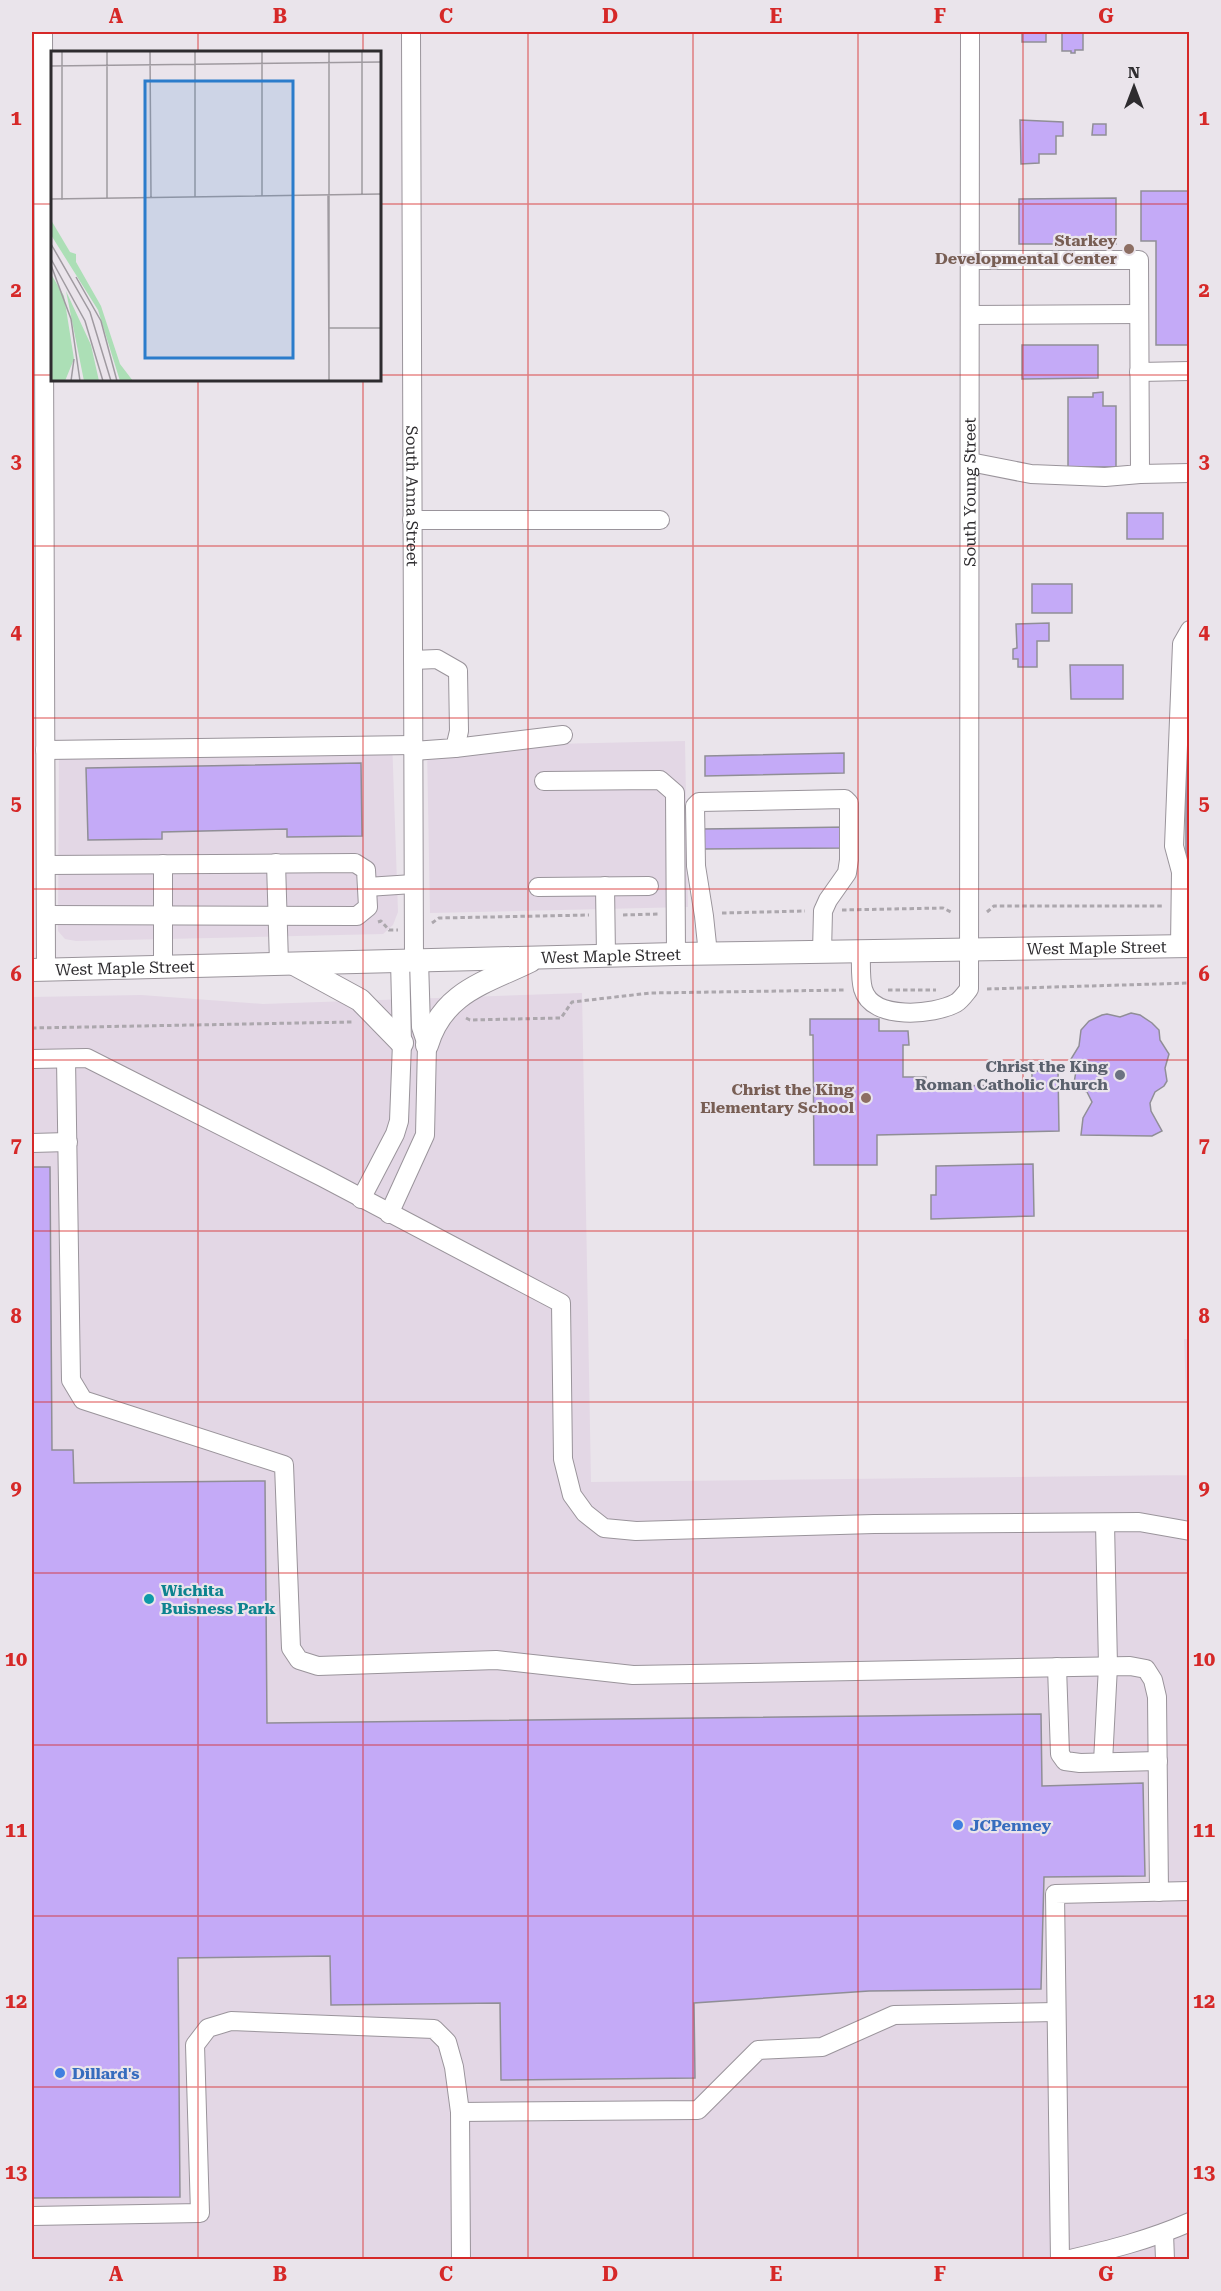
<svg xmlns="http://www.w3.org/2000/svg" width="1221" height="2291" font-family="'Roboto Serif',serif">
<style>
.built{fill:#e3d7e5}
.building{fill:#c4aaf7;stroke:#908e96;stroke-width:1.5}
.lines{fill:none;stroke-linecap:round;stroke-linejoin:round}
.minor-casing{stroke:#9a949b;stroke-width:20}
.major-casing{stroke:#9a949b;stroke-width:24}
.path{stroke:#aca7ad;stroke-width:3;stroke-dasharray:4.5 3;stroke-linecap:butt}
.minor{stroke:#fff;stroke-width:18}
.major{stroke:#fff;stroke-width:22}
.grid{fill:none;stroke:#d62828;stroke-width:1.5;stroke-opacity:0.55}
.education-dot{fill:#8d6e63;stroke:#eae4eb;stroke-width:2}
.worship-dot{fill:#6b7280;stroke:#eae4eb;stroke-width:2}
.culture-dot{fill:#0f9aa8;stroke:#eae4eb;stroke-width:2}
.shop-dot{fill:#3f7fe0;stroke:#eae4eb;stroke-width:2}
.labels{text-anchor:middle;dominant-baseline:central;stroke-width:4.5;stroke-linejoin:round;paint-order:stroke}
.education-label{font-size:16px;font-weight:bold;fill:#785e54;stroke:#eae4eb;text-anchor:end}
.street-label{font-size:16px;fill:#2e2c2f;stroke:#eae4eb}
.worship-label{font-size:16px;font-weight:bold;fill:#5b616d;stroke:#eae4eb;text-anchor:end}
.culture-label{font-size:16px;font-weight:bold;fill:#0d838f;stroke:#eae4eb;text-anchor:start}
.shop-label{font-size:16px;font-weight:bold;fill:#366cbe;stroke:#eae4eb;text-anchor:start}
.inset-road{fill:none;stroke:#9f9aa0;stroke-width:1.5}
.view{fill:#2b7ccb;fill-opacity:0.15;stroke:#2b7ccb;stroke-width:3}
.inset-edge{fill:none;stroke:#2e2c2f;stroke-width:3}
.neatline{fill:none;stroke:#d62828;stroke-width:2}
.grid-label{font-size:20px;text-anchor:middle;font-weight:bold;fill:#d62828}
</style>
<rect width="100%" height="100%" fill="#eae4eb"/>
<g class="built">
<polygon points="392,738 398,912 393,925 383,934 76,941 65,939 58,931 59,746"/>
<polygon points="685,741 688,907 430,913 427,747"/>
<polygon points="582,993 591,1482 1189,1475 1184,1339 1189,1339 1189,2259 32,2259 32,997 141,995 263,1004"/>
</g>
<g class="building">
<rect x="1022" y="32" width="24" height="10"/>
<polygon points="1062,32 1083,32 1083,50 1075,50 1075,53 1071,53 1071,51 1062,51"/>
<polygon points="1020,120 1063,122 1063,136 1056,136 1056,154 1039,154 1039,163 1021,164"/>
<polygon points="1093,124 1106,124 1106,135 1092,135"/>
<polygon points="1141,191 1190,191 1190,345 1156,345 1156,241 1141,241"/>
<polygon points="1116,198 1116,244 1019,244 1019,199"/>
<polygon points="1022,345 1098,345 1098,378 1022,379"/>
<polygon points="1103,392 1103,406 1116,406 1116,467 1068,467 1068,397 1093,397 1093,393"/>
<rect x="1127" y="513" width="36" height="26"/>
<rect x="1032" y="584" width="40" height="29"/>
<polygon points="1049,623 1049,641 1037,641 1037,667 1018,667 1018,659 1013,659 1013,649 1017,648 1016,624"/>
<polygon points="1070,665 1123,665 1123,699 1071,699"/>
<rect x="1186" y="700" width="4" height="156"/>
<polygon points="844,753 844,773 705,776 705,756"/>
<polygon points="361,763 362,836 287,837 287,829 162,832 162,839 88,840 86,768"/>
<polygon points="847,827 847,848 702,849 702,829"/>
<polygon points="1131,1013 1140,1015 1152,1023 1159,1030 1160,1040 1169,1054 1165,1068 1167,1081 1164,1086 1155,1092 1150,1103 1151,1111 1162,1131 1152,1136 1081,1135 1083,1118 1092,1102 1087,1092 1075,1087 1074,1083 1076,1071 1071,1059 1079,1046 1081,1030 1089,1021 1102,1015 1107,1014 1120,1017"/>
<polygon points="810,1019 879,1019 879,1031 908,1031 909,1045 903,1045 903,1077 926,1077 926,1086 1032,1085 1032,1071 1058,1071 1059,1131 877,1135 877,1165 814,1165 813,1035 810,1035"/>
<polygon points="1033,1164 1034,1216 931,1219 931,1195 936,1195 936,1166"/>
<polygon points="32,1167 50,1167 52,1450 73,1450 74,1483 265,1481 267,1723 1041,1714 1042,1786 1143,1783 1145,1876 1044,1877 1041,1989 869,1991 694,2003 695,2078 501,2080 500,2003 331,2005 330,1956 178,1958 180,2197 32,2198"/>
</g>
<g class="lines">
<defs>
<g id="minor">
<polyline points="43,32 46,969"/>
<path id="s1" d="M411,32L414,960"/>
<polyline points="970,315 1139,314"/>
<polyline points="1139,372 1190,371"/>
<polyline points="970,462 1031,474 1105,477 1140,474 1139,260 970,260"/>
<polyline points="1140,474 1190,473"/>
<polyline points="412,520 660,520"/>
<polyline points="413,660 437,659 458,671 459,731 455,748 413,751"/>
<polyline points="455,748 563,735"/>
<polyline points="45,750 413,745"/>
<polyline points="544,781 660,780 675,793 676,954"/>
<polyline points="276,863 279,963"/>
<polyline points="163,864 163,966"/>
<polyline points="46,865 355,863 366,870 368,907 357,916 46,915"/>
<polyline points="1181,872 1174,846 1182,644 1190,630"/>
<polyline points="605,886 606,956"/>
<polyline points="367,887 413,884"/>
<polyline points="538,887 649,886"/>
<polyline points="1180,946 1181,872 1190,872"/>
<path id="s2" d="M861,951C861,963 860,978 863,989C872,1021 934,1015 956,1003C961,1000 965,994 969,989L970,32"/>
<polyline points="708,954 704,916 696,866 695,806 699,802 845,799 849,803 849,860 847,873 828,900 823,911 822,952"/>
<polyline points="32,1059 87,1058 322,1177 561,1303 563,1459 572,1495 585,1513 604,1528 636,1531 874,1524 1139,1522 1190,1531"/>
<polyline points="66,1059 71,1380 83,1400 284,1465 291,1648 299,1660 318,1666 496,1660 633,1675 1130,1666 1146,1669 1153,1680 1157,1697 1159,1892"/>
<polyline points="32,1143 68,1142"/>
<polyline points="361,1199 395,1134 399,1121 402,1043 400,960"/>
<polyline points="389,1214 425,1135 427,1045 421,1027 419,960"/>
<polyline points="1057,1667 1060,1754 1065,1761 1080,1763 1158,1761"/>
<polyline points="1103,1762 1108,1666 1105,1523"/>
<polyline points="460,2112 698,2110 758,2050 822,2047 894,2015 1056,2012"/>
<polyline points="32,2216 200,2213 195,2045 208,2028 231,2021 434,2029 447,2042 454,2067 460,2112 461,2260"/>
<polyline points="1164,2233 1165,2260"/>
<polyline points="1060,2260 1055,1894 1190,1891"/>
<path d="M1066,2260C1109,2250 1149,2240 1190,2222"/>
</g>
<g id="major">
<polyline points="294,964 360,1000 402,1043"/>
<path id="s3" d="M32,970L676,954L1190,946"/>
<path d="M427,1045C443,992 485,983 530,961"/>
</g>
</defs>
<use href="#minor" class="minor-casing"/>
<use href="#major" class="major-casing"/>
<g class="path">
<polyline points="842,910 943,908 951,912"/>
<polyline points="987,912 994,906 1164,906"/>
<polyline points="722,913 805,911"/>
<polyline points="623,915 658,914"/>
<polyline points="378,922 381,921 389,930 398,930"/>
<polyline points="432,923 439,918 589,915"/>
<polyline points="987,989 1190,983"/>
<polyline points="888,990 936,990"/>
<polyline points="466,1018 470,1020 561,1018 572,1002 650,993 846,990"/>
<polyline points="32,1028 353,1022"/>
</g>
<use href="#minor" class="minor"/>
<use href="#major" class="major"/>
</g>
<path class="grid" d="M198,32V52M363,32V52M528,32V2260M693,32V2260M858,32V2260M1023,32V2260M32,204H52M380,204H1190M32,375H52M380,375H1190M198,380V2260M363,380V2260M32,546H1190M32,718H1190M32,889H1190M32,1060H1190M32,1231H1190M32,1402H1190M32,1573H1190M32,1745H1190M32,1916H1190M32,2087H1190"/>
<g class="education-dot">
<circle cx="1129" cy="249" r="6"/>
<circle cx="866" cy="1098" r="6"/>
</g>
<circle class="worship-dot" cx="1120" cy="1075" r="6"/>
<circle class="culture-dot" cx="149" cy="1599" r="6"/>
<g class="shop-dot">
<circle cx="958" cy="1825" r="6"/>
<circle cx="60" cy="2073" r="6"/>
</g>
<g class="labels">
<g class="education-label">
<text x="1117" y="240">Starkey<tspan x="1117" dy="18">Developmental Center</tspan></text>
<text x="854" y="1089">Christ the King<tspan x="854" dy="18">Elementary School</tspan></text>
</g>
<g class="street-label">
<text stroke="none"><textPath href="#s2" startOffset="658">South Young Street</textPath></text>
<text stroke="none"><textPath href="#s1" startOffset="464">South Anna Street</textPath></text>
<text stroke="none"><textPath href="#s3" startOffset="1065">West Maple Street</textPath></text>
<text stroke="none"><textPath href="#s3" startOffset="579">West Maple Street</textPath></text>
<text stroke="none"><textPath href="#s3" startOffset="93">West Maple Street</textPath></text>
</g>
<g class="worship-label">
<text x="1108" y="1066">Christ the King<tspan x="1108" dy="18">Roman Catholic Church</tspan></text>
</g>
<g class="culture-label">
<text x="161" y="1590">Wichita<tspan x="161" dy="18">Buisness Park</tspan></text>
</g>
<g class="shop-label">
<text x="970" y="1825">JCPenney</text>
<text x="72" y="2073">Dillard's</text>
</g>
</g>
<g transform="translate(51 51)">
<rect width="330" height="330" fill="#eae4eb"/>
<path d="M0,169L19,201L25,203V211L50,255L69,313L82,330H69L47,259L0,184ZM0,223L13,245L23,308L14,330H0ZM15,240L40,294L48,330H33Z" fill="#acdfb6"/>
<path class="inset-road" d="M56,0V148M99,0L100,147M144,0V146M278,0V330M0,15L330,11M277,144L278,311M311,144V0M211,145V0M0,148L330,143M11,149V0M0,193L39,261L60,330M0,208L34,270L52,330M0,214L20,268L29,330M25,226L50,270L66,330M278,277H330M20,330L23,308"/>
<path class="view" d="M94,30H242V307H94Z"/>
<rect width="330" height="330" class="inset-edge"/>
</g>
<rect width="1221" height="2291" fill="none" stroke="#eae4eb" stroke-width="66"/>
<g transform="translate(1134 87)" stroke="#eae4eb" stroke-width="4.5" paint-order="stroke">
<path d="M0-4.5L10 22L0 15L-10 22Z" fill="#2e2c2f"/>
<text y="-9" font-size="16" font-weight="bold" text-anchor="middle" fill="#2e2c2f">N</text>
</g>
<rect x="33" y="33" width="1155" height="2225" class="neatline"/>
<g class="grid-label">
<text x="116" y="23">A</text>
<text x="280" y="23">B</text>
<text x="446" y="23">C</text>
<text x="610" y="23">D</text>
<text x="776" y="23">E</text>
<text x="940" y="23">F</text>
<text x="1106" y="23">G</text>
<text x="16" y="125">1</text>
<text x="1204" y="125">1</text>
<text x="16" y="297">2</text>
<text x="1204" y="297">2</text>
<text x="16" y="468">3</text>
<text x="1204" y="468">3</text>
<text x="16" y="639">4</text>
<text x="1204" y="639">4</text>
<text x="16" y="810">5</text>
<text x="1204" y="810">5</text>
<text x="16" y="981">6</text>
<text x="1204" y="981">6</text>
<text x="16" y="1152">7</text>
<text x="1204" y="1152">7</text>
<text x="16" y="1323">8</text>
<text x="1204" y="1323">8</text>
<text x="16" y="1495">9</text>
<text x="1204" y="1495">9</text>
<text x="16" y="1666">10</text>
<text x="1204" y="1666">10</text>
<text x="16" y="1837">11</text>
<text x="1204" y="1837">11</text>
<text x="16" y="2008">12</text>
<text x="1204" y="2008">12</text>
<text x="16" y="2179">13</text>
<text x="1204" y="2179">13</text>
<text x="116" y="2281">A</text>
<text x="280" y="2281">B</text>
<text x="446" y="2281">C</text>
<text x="610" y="2281">D</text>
<text x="776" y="2281">E</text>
<text x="940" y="2281">F</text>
<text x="1106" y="2281">G</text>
</g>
</svg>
